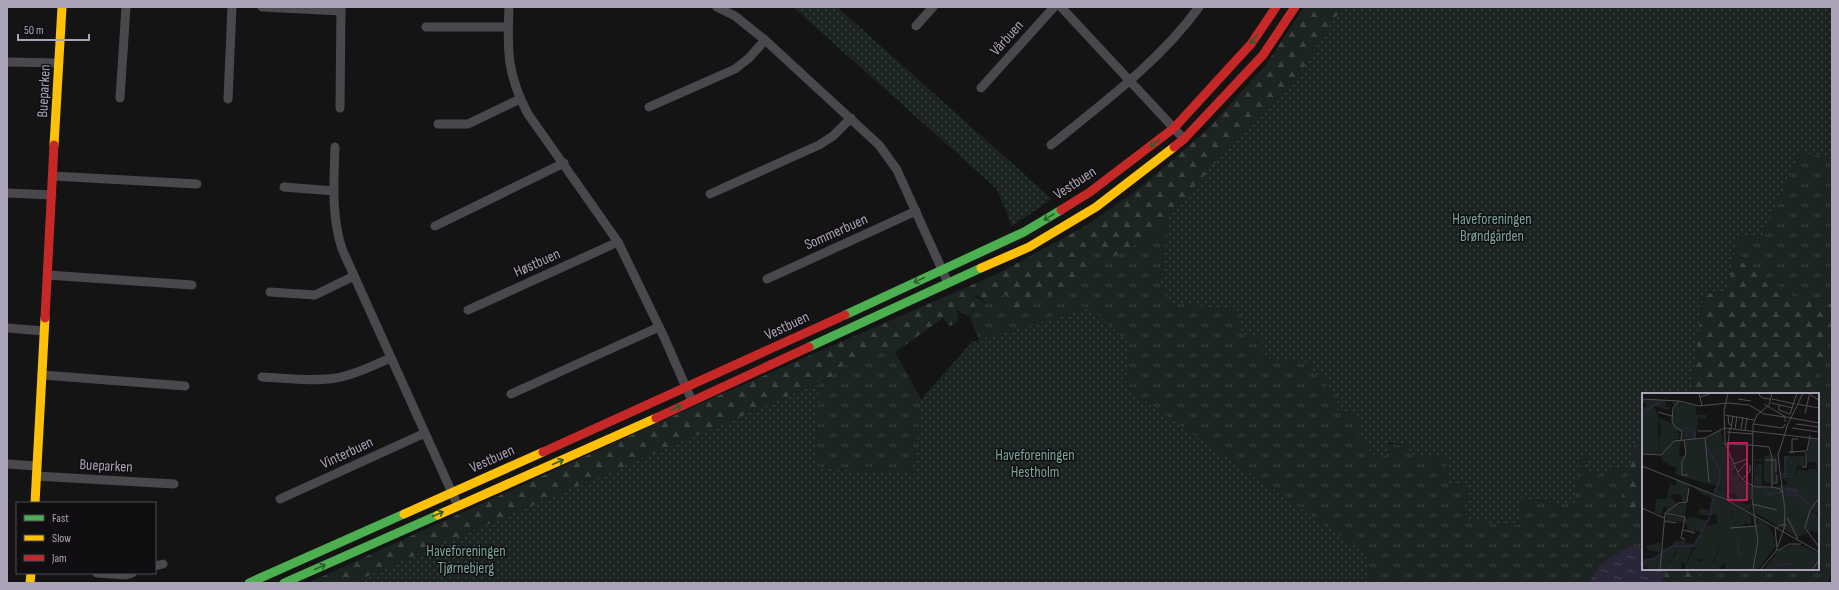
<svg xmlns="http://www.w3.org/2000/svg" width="1839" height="590" font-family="'Sofia Sans Condensed',sans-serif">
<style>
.grass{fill:url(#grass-tufts)}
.forest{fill:url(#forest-firs)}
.park{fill:url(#park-dots)}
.water{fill:url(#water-ripples)}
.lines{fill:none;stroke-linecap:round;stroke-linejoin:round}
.street{stroke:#4a484d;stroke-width:9}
.fast{stroke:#4caf50;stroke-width:9}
.slow{stroke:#ffc107;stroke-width:9}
.jam{stroke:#c62828;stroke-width:9}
.oneway{stroke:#2e5e30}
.labels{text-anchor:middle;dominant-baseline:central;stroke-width:3;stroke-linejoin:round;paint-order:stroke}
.street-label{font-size:15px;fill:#aba3b7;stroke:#100e10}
.park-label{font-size:15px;fill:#78a49a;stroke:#100e10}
.inset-river{fill:none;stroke:#292637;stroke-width:2}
.inset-road{fill:none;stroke:#504d55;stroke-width:1}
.view{fill:#c2185b;fill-opacity:0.15;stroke:#c2185b;stroke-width:2}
.inset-edge{fill:none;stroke:#aba3b7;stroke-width:2}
</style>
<defs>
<pattern id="grass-tufts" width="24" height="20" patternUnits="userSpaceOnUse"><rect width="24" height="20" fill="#1c2422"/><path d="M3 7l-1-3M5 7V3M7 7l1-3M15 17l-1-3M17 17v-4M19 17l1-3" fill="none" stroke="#3a4140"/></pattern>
<pattern id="forest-firs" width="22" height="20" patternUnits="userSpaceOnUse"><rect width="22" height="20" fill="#1c2422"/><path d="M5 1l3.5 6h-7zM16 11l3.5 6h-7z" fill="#3a4140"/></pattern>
<pattern id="park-dots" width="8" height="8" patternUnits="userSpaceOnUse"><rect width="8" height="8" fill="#1c2422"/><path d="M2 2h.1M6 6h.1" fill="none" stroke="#3a4140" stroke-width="1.8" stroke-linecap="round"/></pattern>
<pattern id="water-ripples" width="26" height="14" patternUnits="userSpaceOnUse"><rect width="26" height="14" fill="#292637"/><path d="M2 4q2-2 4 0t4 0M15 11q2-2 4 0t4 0" fill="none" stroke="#454252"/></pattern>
</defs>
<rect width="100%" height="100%" fill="#141414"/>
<g class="grass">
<polygon points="1800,153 1832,158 1832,304 1795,297 1734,257 1737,235 1761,238"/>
<polygon points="1169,221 1173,303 1242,311 1262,337 1262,357 1312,363 1327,375 1338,391 1360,413 1358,440 1409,446 1409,454 1447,458 1469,486 1518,526 1522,498 1573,505 1580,456 1589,456 1608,468 1630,470 1621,506 1643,519 1643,548 1629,546 1599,565 1589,583 1369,583 1366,554 1126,388 1128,343 979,340 970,317 976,305 970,300 976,297 988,304 1005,293 1015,314 1098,268 1085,257 1095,249 1108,260 1158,232"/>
<polygon points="1832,336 1832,574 1827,583 1694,583 1703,569 1818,569 1818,394 1808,394"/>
<polygon points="873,352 895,352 921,399 916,474 815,468 819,383 831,377 841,366 857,364"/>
</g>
<g class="forest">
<polygon points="1304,7 1347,7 1322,52 1213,181 1158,232 1108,260 1095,249 1086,257 1098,268 1015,315 1005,294 988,304 978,295 970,300 976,304 970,317 957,310 958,321 950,326 943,318 895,352 873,352 857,364 841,366 831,377 370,583 308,583 717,396 999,273 1087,225 1136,191 1205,132 1265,66"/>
<polygon points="1734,257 1795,297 1832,304 1832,336 1808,394 1691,394 1703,294 1727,292"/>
<polygon points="1634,445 1643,445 1643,519 1621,506"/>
<polygon points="1668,569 1703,569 1694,583 1661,583"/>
</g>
<g class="park">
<polygon points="793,7 837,7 1052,199 1012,226 997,189"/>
<polygon points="1342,7 1832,7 1832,158 1800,153 1761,238 1737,236 1728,292 1703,294 1691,394 1643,394 1643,445 1634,446 1630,470 1608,468 1606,475 1589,472 1589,456 1580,456 1574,505 1522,498 1518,526 1466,520 1469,486 1447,483 1447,458 1409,454 1409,446 1388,442 1386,456 1370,454 1369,442 1358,441 1359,413 1338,411 1338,391 1327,391 1327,375 1312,373 1311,363 1262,357 1262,337 1241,334 1242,311 1173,303 1161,284 1169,217 1215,163 1300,73"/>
<polygon points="1091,308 1128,343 1126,388 1366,554 1369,583 351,583 819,383 815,468 915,474 921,399 972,342"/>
</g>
<polygon class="water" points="1629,546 1643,548 1643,569 1668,569 1661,583 1589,583 1599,565"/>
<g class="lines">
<g class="street">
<polyline points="262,7 341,11"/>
<path d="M509,7C507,50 507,75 528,114L618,242L664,337L692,401"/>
<polyline points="717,7 735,16 765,40 879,145 897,170 948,283"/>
<polyline points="1061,7 1184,139"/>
<polyline points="916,26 933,7"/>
<polyline points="426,27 508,27"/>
<polyline points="7,62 59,63"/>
<polyline points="981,88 1054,7"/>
<polyline points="120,98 126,7"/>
<polyline points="228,99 232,7"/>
<polyline points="649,107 735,69 749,58 765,40"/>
<polyline points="340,108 341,7"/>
<polyline points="438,124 468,124 520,99"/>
<path d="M1051,145C1103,103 1160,61 1199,7"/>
<path d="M335,147C334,181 331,215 342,249L458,506"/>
<polyline points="53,176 197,184"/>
<polyline points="284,187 334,191"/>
<polyline points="7,193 52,195"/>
<polyline points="710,194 819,145 833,136 851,118"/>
<polyline points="435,226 564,163"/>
<polyline points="48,275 192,285"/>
<polyline points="767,279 916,211"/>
<polyline points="270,292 315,295 354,276"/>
<polyline points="468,310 618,242"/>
<polyline points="7,328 44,331"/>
<polyline points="42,375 185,386"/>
<path d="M262,377C286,378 313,382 336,378C355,375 373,365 391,358"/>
<polyline points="511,394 659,327"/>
<polyline points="7,464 37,466"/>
<polyline points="36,476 174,484"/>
<polyline points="280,499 425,433"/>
<polyline points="155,566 163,564"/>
<polyline points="97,573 126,575 132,573"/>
</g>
<g class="fast">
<polyline points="845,315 1024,232 1061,210"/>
<polyline points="809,347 981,268"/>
<polyline points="249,583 404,514"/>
<polyline points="284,583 438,515"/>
</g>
<g class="slow">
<polyline points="54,145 62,7"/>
<polyline points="981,268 1029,247 1096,207 1174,147"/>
<polyline points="35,503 45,318"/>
<polyline points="404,514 543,452"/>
<polyline points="438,515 656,418"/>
<polyline points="30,583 31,573"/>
</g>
<g class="jam">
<polyline points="1174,147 1184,139 1263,55 1295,7"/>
<polyline points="1061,210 1090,192 1174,128 1251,44 1276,7"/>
<polyline points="45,318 54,145"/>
<polyline points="656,418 809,347"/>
<polyline points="543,452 845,315"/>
</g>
</g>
<defs><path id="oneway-shaft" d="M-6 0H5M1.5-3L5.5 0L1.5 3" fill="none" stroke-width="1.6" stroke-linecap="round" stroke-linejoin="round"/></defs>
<g class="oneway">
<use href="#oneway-shaft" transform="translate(1254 39) rotate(125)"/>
<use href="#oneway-shaft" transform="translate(1155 143) rotate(143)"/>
<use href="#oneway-shaft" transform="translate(1049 217) rotate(149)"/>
<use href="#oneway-shaft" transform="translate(919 280) rotate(155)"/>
<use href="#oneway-shaft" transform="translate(676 408) rotate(-25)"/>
<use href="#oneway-shaft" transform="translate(558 462) rotate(-24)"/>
<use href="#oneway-shaft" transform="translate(438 514) rotate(-24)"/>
<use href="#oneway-shaft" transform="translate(320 567) rotate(-24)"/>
</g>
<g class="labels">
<g class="street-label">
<text transform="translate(1007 38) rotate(-48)">Vårbuen</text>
<text transform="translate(44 91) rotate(-87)">Bueparken</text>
<text transform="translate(1075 183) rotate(-33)">Vestbuen</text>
<text transform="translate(836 232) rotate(-24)">Sommerbuen</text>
<text transform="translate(537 263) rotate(-24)">Høstbuen</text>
<text transform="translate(787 326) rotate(-25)">Vestbuen</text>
<text transform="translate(347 453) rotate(-25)">Vinterbuen</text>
<text transform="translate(492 459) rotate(-24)">Vestbuen</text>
<text transform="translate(106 466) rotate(3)">Bueparken</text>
</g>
<g class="park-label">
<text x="1492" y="219">Haveforeningen<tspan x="1492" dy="17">Brøndgården</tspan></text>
<text x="1035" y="455">Haveforeningen<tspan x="1035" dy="17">Hestholm</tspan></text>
<text x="466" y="551">Haveforeningen<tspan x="466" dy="17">Tjørnebjerg</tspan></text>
</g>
</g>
<g transform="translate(1642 393)">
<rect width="177" height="177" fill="#141414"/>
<path d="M0,7H24V15L29,11L27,17L12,13L16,23V44L20,42L18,50L16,46L18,61H0V14H4V10H0ZM29,8L53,13L55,22H65L64,26L56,25L54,46L39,45L42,39H30L23,28L30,30L33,12ZM128,62L132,66L131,63L134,62L135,89L130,90L122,89V63ZM175,63L177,89L168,117L177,122L170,118L167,127L169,128V136L175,137L177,141L174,137L172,141L171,137L166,139L145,92L146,90L141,86L139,80L142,79L143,86L154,85L156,76H159L160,83L166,80L167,76H175L174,69H164ZM112,66H120V70L113,66V75L120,76L114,74V71H120V81L114,80L113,76V81L120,82V94L112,93ZM95,80L98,86L91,93L90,101H84L92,106L97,104L102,111H110L108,116L113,121L72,100L74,96L83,99ZM25,82L81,106L114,123L127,133L133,146L131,152L134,148L135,151L132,154H125V150L116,148V144L128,146L131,143L126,136H119L116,141L117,134L126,136L125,132L115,125L114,129L112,124V132L110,122L103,121L97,115L82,107L72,106L71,118L68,123L56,121L58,115L70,118L71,105L58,100L50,93H47L43,123L25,119V113L21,114L20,121L13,120L14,106H25L28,91L34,92L35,87ZM29,101L39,102L41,112L35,111L29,104ZM90,116L93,117L92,123L89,124L92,131L99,129L100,133H112V137L103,141L101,140L103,138H101L92,144L80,167L84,171H80L78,177H69V171H72L80,152L70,169L54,165H63L68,146L77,145L75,151L78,152L79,146L89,142L88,134L65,136L69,132L75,131V121L91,120ZM23,120L46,126L47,123L65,128L58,139L52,137L51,140L45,138L46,133L42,129L25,128ZM40,146L44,147L43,150L52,151L44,171L37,169L34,157L28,168L19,174L18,166L7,167L3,168L2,177H0L3,166H11L21,156L30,153L33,147L39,148ZM97,148H116L117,153L116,161L118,153L124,157L125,161L115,177H111L115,163L120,162L115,161L116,154H99Z" fill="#1c2422" fill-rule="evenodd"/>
<path d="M72,105L81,107L97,115L103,121L110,122L113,125L115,135L116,126L125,132L131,143L128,146L116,144L117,138L122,136L118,134L115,138L116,148L97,149L99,154H115V162L116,148L125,150L126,154L129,152L132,154L135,151L119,173L117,171L125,161L124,157L118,153L116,161L119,160L122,163L114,162L111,176L78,177L83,175L84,170L80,167L92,144L90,140L88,143L79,147L78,153L75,151L77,145L68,146L63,166L54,165L57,169L64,167L71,169L80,152L72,171H69V177L42,176L57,146L59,136L63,133L69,132L66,136L88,134L90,140L104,138L101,141L112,137V125L108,122L96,125L104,131L100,132L99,129L89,130L93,117H89L91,120L69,122ZM19,149L18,160L10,157L9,159L3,153ZM154,151L177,160V177L122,176L138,156ZM34,157L35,161L39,159L41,161L37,169L40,171L38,177H8L2,173L4,167L18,166V174L23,170L19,169L24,167L32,169L29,165L33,163Z" fill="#1c2422"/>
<path d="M41,12L53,16L46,33L38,31L34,18ZM103,122L109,123V132L93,126Z" fill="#1c2422"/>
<path d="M17,24L29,31L30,39L37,40V46L32,47H39L37,63H45L42,48L63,46L79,36L80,47L93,75L90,78L95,84L85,93L83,99L74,95L75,93L34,82V75L20,68L17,51L19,38ZM168,45L177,47V120L168,117L163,137L166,140L155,144L114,120L111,112V94L126,95L146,91L152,93L160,82V77L167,79L175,76V69H164ZM95,86L109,94V105L105,109L89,99ZM170,118L177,122V139L168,136L169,128L167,127Z" fill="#1c2422"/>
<path d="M155,63H162V73H155L153,85H144L143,64Z" fill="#1c2422"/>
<path d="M145,94L154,95L158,100L146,99L143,96Z" fill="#292637"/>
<path class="inset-river" d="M0,20L19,8M43,34L53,40V46M65,54L78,77L77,89L72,100M143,85V64H147M123,101L139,100M143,101L158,103L169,113M68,123L71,105M58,140L68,124M96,147L97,163M20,160L31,153H52L58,142M136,172L150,171M0,175L3,167L12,166L18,161"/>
<path class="inset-road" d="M57,0L60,13M119,0L117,2L121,5L129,6M140,0H153M165,0L177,7M58,4L70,0M0,6L37,8L57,13L86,10L107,12L122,21L143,24V29M96,6L109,8M130,6L153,11M37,8L31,15L30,28L33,34L40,38L39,47M129,10L151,15M122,11L144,24L177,30M155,11L177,15M137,12V17L148,21L155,0M16,19L30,23M163,21L167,3M83,22L112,27M86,22L87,31L90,32M111,31L141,35L143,31M154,31L177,34M144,35L161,0M150,35L177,39M89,36L91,23M93,36L95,23M99,36L101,24M103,37L105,25M56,38H70M85,39L111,41M63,45L67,89M42,47L44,61L40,69V82H46M82,51H85L109,52L127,54L130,65V94H114L103,89L97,82L84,53L83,51V48L82,18L86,0M86,51L88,35M165,58L168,42M150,59V46H156M153,59H147L164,58M0,61L19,62L32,48L63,45L82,35L177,46M123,67H134V79M92,71L105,66M0,73L83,106L177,159M160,74H164V59M96,79L105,69M100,87L108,78V72M130,90H135V82M130,94L138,96L140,100M177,105L168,117L163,135L177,154M110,111L135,117M0,115L22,125M24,120L43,124L39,145L43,146M145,124L156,146M22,128L34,130M88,135L115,133M41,137L53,140M135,154L133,136L138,132H145M135,158L147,151H159M18,177L23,120L37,110L45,109L47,95M111,177L116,148L110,105L111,32L115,22L127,12L130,0M118,177L134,158L142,136L143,118L136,62L145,34M170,177L177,167"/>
<path class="view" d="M86,50H105V107H86Z"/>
<rect width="177" height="177" class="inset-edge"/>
</g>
<rect width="1839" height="590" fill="none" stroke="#aba3b7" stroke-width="16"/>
<rect x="16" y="502" width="140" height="72" fill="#100e10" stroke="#4e4a53"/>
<rect x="24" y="515" width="20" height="6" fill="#4caf50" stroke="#4e4a53"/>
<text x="52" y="522" font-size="12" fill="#aba3b7">Fast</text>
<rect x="24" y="535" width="20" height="6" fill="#ffc107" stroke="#4e4a53"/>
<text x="52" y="542" font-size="12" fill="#aba3b7">Slow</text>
<rect x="24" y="555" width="20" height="6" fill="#c62828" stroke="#4e4a53"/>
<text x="52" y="562" font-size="12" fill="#aba3b7">Jam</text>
<path d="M18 34v6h71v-6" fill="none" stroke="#aba3b7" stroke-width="2"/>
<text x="24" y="34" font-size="12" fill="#aba3b7" stroke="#100e10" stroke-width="3" paint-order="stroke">50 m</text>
</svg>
